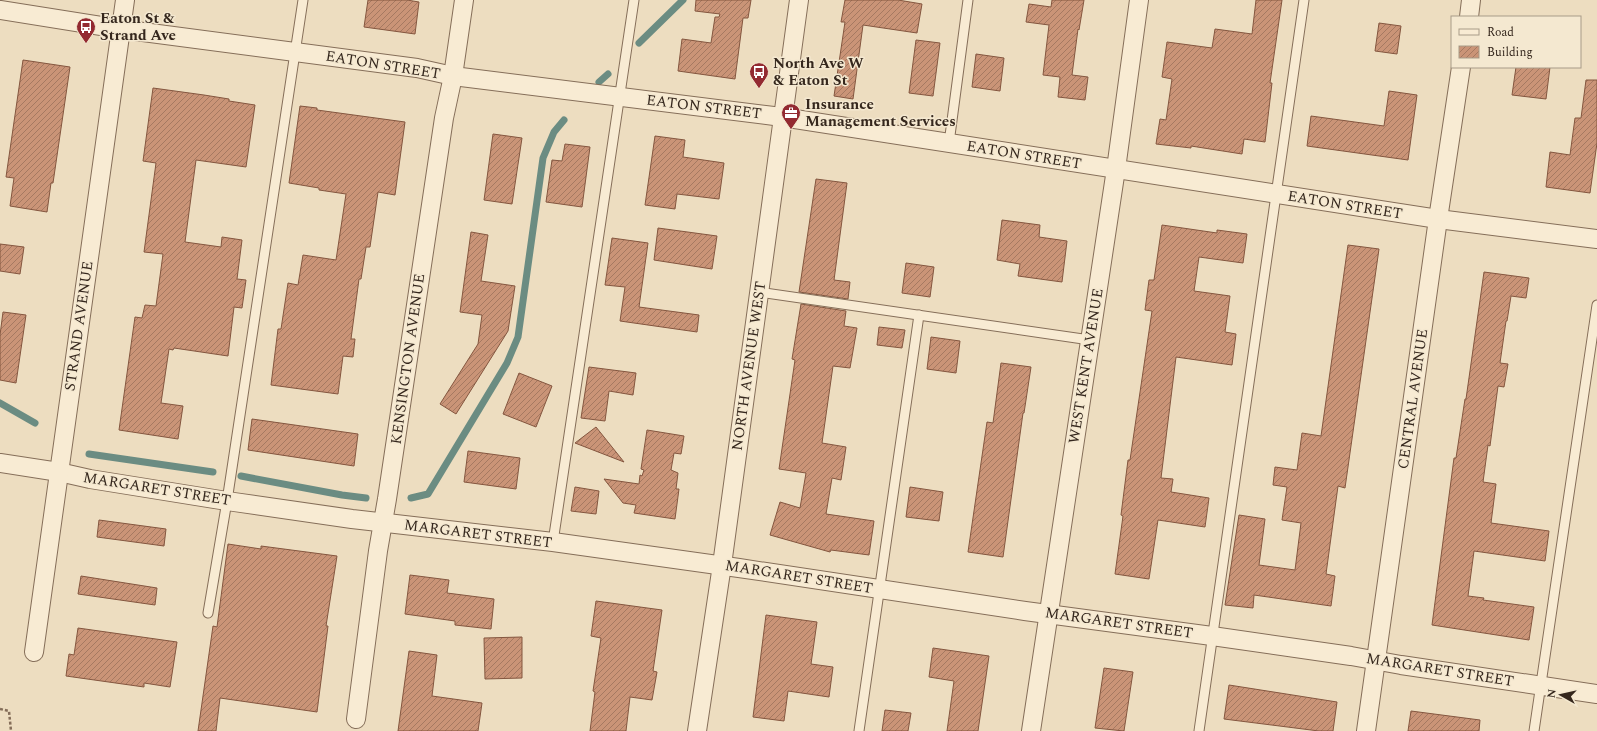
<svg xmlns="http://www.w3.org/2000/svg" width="1597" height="731" font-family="Spectral,serif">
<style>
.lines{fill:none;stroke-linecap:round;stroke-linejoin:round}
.stream{stroke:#6b8c82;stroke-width:7}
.building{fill:url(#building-hatch);stroke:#84563f}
.service-casing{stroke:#856e59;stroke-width:11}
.minor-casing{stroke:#856e59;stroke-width:20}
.path{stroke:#856e59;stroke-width:2.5;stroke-dasharray:3 2;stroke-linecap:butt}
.service{stroke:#f8ebd3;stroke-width:9}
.minor{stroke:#f8ebd3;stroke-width:18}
.labels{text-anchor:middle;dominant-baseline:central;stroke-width:3;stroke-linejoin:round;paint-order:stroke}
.poi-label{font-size:15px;font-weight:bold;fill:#35271d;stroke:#f4e8d0;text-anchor:start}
.street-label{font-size:15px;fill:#35271d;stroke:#f4e8d0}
</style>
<defs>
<pattern id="building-hatch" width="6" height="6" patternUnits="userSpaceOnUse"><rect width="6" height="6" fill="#ca9477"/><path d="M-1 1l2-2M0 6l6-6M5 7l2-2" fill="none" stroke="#a57961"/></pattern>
</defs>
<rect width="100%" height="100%" fill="#edddc0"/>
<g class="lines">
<g class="stream">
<polyline points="639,43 683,0"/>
<polyline points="599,82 608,74"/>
<polyline points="0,403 35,423"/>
<polyline points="89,454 213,472"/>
<polyline points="241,476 342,495 366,498"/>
<polyline points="411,498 428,494 507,363 518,337 543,158 554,132 564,120"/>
</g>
</g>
<g class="building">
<polygon points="368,0 407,0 419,2 415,34 364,27"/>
<polygon points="696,0 751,0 748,18 743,18 735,79 678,71 682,39 711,43 715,17 719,17 720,14 695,11"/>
<polygon points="845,0 898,0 922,4 917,33 863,25 853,99 834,96 845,22 841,22"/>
<polygon points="1052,0 1084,0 1079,30 1078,29 1072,75 1088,77 1085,100 1058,97 1060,77 1043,75 1049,25 1026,22 1029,4 1051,7"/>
<polygon points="1256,0 1282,0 1270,83 1272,83 1265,142 1244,139 1242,154 1191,146 1191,148 1156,144 1160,119 1166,120 1172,79 1162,77 1167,42 1212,48 1215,29 1252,34"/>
<polygon points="1379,23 1401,26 1397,54 1375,51"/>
<polygon points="916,40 940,43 933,96 909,93"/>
<polygon points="976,54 1004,58 1000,91 972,87"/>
<polygon points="23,60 70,67 53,183 51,183 47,212 10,206 14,178 6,177"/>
<polygon points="1516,67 1550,67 1546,99 1512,95"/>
<polygon points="1586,80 1597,80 1597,143 1590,193 1546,187 1550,152 1570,155 1575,118 1581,118"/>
<polygon points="153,88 204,95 229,99 229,101 255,105 246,167 196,160 185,242 221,247 222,237 242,240 237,279 246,280 242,308 234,307 228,356 174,348 173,350 169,349 161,403 183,406 178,439 119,430 135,317 142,318 145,305 156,306 163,254 144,252 156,163 143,161"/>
<polygon points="1389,91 1417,95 1408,160 1307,146 1311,116 1384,126"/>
<polygon points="300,106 317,108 317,110 405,122 395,195 378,192 370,247 366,247 361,279 359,279 351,339 355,339 353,357 343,356 338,394 271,385 278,329 281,329 288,283 298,285 303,255 336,260 346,194 319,190 319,188 289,183"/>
<polygon points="493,134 522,138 512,204 484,200"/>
<polygon points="655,136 685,140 683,157 724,163 719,199 677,194 675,209 645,205"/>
<polygon points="565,144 590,147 582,207 546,202 552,160 562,161"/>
<polygon points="816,179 847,183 834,280 850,282 848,299 799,292"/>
<polygon points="1002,220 1040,225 1039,237 1067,241 1062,282 1018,276 1020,264 997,260"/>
<polygon points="1162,225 1217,233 1217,230 1247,234 1243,263 1199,257 1194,291 1230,296 1225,332 1236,334 1232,365 1176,357 1161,478 1173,479 1171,492 1209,498 1205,527 1158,520 1149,579 1115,574 1123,516 1121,515 1128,460 1130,460 1152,311 1145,310 1149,280 1154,280"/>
<polygon points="658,228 717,236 712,269 654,260"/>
<polygon points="471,232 488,235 481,281 515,286 508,331 456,414 440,404 478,344 482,315 460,312"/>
<polygon points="612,238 648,243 639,307 699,315 697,332 620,321 625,287 605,285"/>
<polygon points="0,244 24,247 20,274 0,271"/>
<polygon points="1348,245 1379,249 1345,488 1338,486 1326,574 1335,576 1331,606 1254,595 1253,608 1225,605 1239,515 1265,519 1259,565 1295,570 1301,523 1282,520 1287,487 1273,485 1275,467 1297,470 1302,433 1321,436"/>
<polygon points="906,263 934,267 930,297 902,293"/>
<polygon points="1484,272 1529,278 1526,298 1511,296 1507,321 1506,321 1500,363 1508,364 1504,387 1498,386 1490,446 1488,445 1483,482 1496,484 1491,523 1549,531 1545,561 1474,551 1468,596 1484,598 1483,600 1534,607 1529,640 1432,625 1454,458 1456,458 1465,399 1466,399"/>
<polygon points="801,304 846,311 844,326 857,328 850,368 833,366 822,443 846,447 841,480 832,478 826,514 874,521 869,555 831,550 830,552 770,535 780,502 800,508 806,473 779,469 795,360 792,359"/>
<polygon points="3,312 26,315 16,383 0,380 0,335"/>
<polygon points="879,327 905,330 902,348 877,345"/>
<polygon points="931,337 960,341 956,373 927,369"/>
<polygon points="1001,363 1031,367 1024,413 1023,413 1003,557 968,552 987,422 993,423"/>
<polygon points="589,367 636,373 633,395 609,391 605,421 581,418"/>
<polygon points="519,373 552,386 536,427 503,414"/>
<polygon points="252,419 358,434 354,466 248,450"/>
<polygon points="596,427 624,462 575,443"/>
<polygon points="647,430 684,436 681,454 674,453 671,470 678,473 676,489 679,489 675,519 634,513 636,505 623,503 604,479 639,484 640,475 642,476 644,470 641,469"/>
<polygon points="468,451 520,458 516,489 464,482"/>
<polygon points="575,487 599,491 596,514 571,511"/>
<polygon points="910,487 943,492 939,521 906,517"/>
<polygon points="99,520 166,529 164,546 97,537"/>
<polygon points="228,544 261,549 261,546 337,556 326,626 328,626 317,712 220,698 216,731 198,731 213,626 217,627"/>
<polygon points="410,575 449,580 447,593 494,599 491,629 455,625 455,621 405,614"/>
<polygon points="81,576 157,588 155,605 78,594"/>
<polygon points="596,601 662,610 653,671 657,672 652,700 630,697 626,731 590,731 595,692 593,691 601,638 591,636"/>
<polygon points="766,615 817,622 811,664 833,667 829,697 788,691 784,721 753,717"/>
<polygon points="78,628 177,642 170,687 144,683 144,687 66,676 69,654 74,655"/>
<polygon points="522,637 522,678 485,679 484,638"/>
<polygon points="933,648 989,656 978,731 947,731 954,681 929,677"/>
<polygon points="409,651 437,655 432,696 482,703 478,731 398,731"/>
<polygon points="1104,668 1133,672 1124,731 1095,728"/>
<polygon points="1229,685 1337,702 1333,731 1319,731 1224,719"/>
<polygon points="885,710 911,713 908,731 882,731"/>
<polygon points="1411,711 1480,720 1479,731 1408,731"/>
</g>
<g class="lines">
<defs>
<g id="service">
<polyline points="949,143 968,0"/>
<polyline points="759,292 1090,340"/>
<polyline points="553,542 634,0"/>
<polyline points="208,613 227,501 303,0"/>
<polyline points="859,731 919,315"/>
<polyline points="1199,731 1304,0"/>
<polyline points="1534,731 1597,305"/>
</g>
<g id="minor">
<polyline points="0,10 120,29 417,68 453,76 782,117 1438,219 1597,239"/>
<polyline points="1469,17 1471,0"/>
<polyline points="0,463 59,472 90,479 227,501 352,519 553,542 739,568 1025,611 1212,636 1351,656 1401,665 1597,694"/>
<polyline points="34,652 125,0"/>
<polyline points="356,719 378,551 387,499 444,118 453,76 464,0"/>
<polyline points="697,731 722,565 799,0"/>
<polyline points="1031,731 1116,169 1139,0"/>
<polyline points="1366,731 1438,219 1461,67"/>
</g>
</defs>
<use href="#service" class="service-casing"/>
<use href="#minor" class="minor-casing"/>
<polyline class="path" points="0,709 9,711 11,731"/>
<use href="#service" class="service"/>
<use href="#minor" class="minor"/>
</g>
<defs>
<symbol id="bus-pin" viewBox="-11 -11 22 30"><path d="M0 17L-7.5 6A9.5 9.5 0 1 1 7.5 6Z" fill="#932a31" stroke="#f4e8d0"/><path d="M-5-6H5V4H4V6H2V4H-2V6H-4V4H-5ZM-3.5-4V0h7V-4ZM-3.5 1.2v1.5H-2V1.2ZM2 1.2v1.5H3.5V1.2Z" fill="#fff"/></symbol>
<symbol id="office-pin" viewBox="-11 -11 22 30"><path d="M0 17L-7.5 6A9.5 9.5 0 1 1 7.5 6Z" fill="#932a31" stroke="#f4e8d0"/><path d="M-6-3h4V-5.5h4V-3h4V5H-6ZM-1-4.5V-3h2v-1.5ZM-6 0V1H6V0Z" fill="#fff"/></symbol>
</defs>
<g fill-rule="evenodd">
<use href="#bus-pin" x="75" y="16" width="22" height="30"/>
<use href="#bus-pin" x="748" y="61" width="22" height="30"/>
<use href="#office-pin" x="780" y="102" width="22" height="30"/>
</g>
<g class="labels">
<g class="poi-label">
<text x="100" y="18">Eaton St &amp;<tspan x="100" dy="17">Strand Ave</tspan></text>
<text x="773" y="63">North Ave W<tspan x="773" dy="17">&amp; Eaton St</tspan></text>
<text x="805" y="104">Insurance<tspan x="805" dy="17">Management Services</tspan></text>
</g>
<g class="street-label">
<text transform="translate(383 65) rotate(9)">EATON STREET</text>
<text transform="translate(704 107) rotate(7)">EATON STREET</text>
<text transform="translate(1024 155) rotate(9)">EATON STREET</text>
<text transform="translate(1345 205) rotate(9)">EATON STREET</text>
<text transform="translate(79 326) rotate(-82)">STRAND AVENUE</text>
<text transform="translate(408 359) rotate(-82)">KENSINGTON AVENUE</text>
<text transform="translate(749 366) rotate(-82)">NORTH AVENUE WEST</text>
<text transform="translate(1086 366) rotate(-81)">WEST KENT AVENUE</text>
<text transform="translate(1413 399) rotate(-82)">CENTRAL AVENUE</text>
<text transform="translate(157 489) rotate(9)">MARGARET STREET</text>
<text transform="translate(478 534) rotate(7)">MARGARET STREET</text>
<text transform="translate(799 577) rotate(9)">MARGARET STREET</text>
<text transform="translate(1119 623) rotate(8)">MARGARET STREET</text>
<text transform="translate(1440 670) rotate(9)">MARGARET STREET</text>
</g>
</g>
<rect x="1451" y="16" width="130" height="52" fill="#f4e8d0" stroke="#a89b88"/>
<rect x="1459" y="29" width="20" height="6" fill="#f8ebd3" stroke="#a89b88"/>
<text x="1487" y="36" font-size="12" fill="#35271d">Road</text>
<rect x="1459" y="46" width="20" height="12" fill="url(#building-hatch)" stroke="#a89b88"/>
<text x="1487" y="56" font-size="12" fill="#35271d">Building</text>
<g transform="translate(1561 695) rotate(278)" stroke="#f4e8d0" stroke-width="3" paint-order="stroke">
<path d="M0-3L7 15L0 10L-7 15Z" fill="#35271d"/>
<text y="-6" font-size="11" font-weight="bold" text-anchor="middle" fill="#35271d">N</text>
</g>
</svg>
